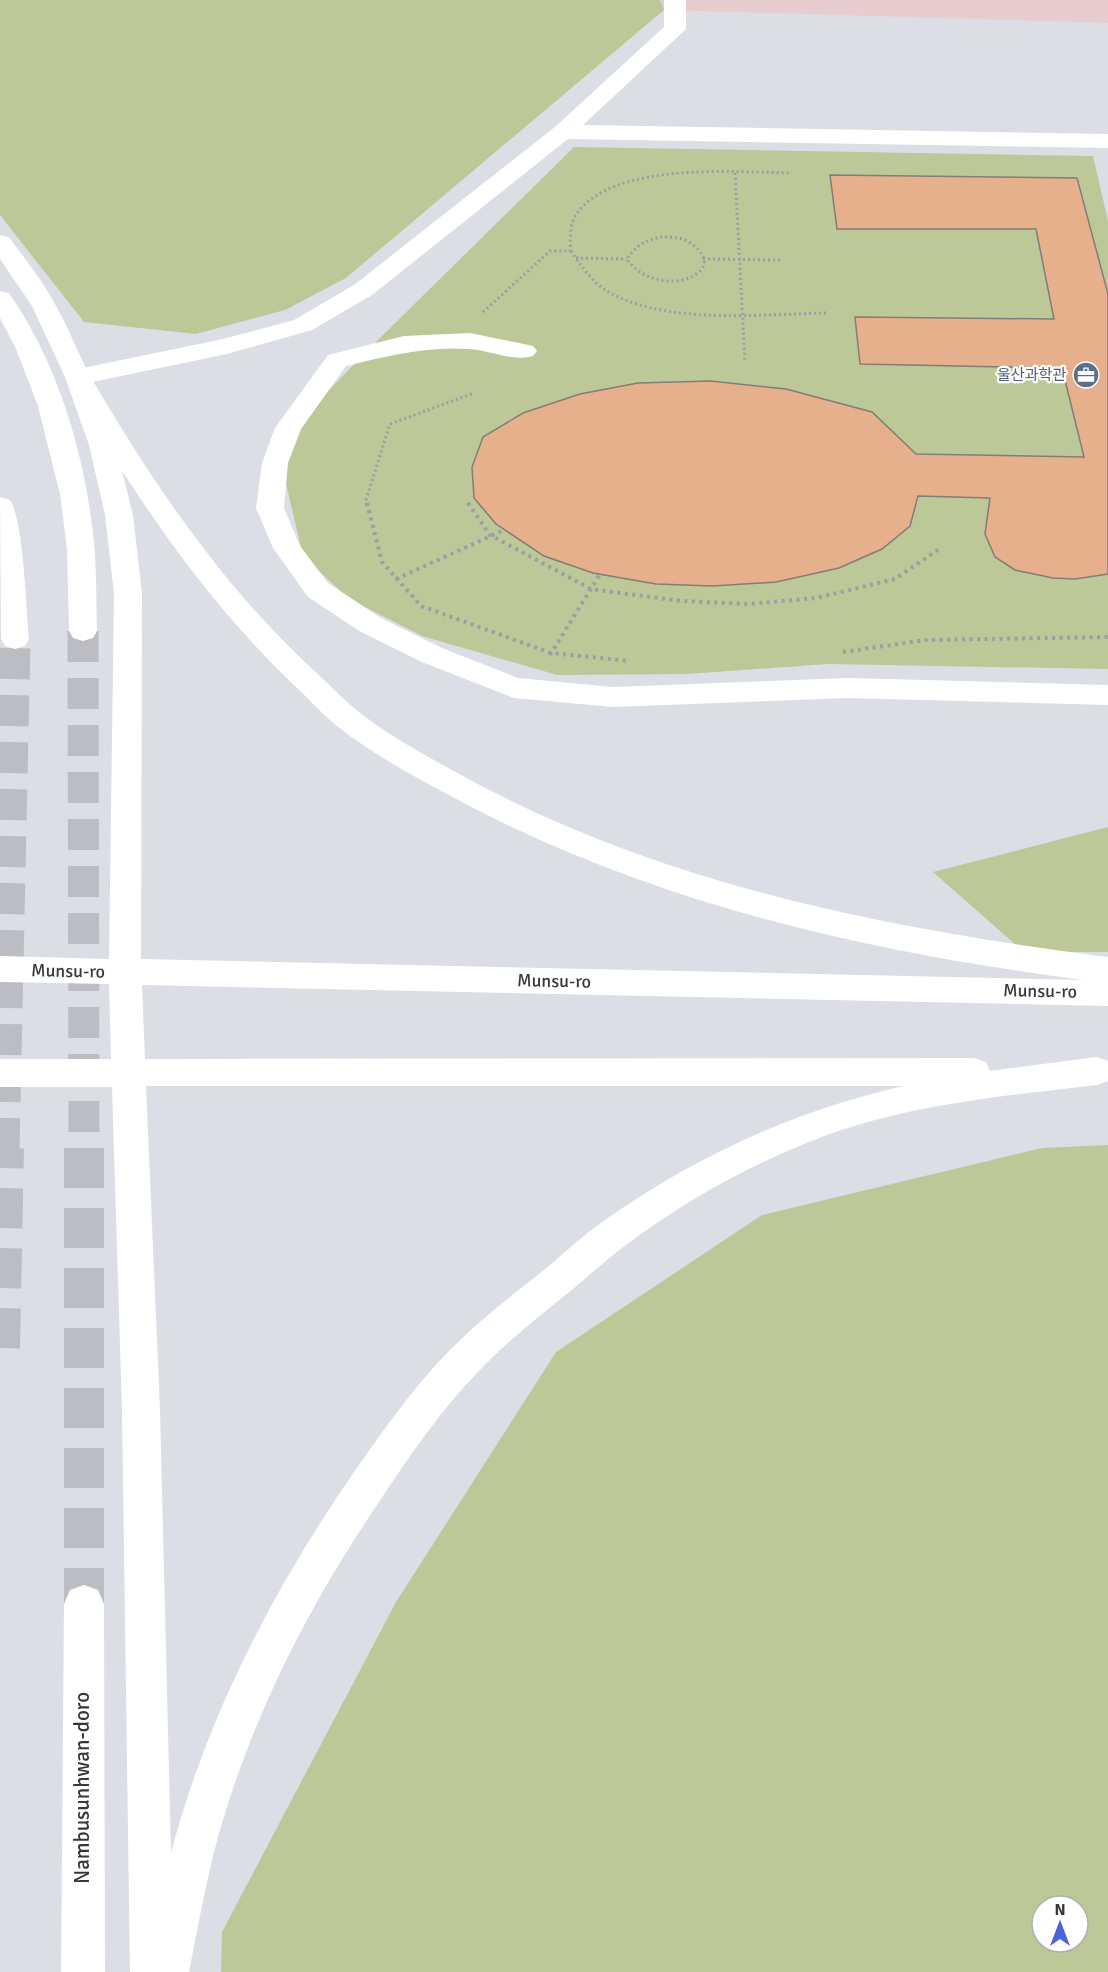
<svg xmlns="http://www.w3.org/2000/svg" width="1108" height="1972" font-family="Signika,'Noto Sans KR',sans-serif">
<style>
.education{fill:#e7cdd0}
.green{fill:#bdc898;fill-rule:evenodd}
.building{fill:#e7b08d;stroke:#837c78;stroke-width:1.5}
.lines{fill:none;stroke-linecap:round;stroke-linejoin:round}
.secondary-tunnel-far1{stroke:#bbbdc3;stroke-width:31;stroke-dasharray:31 16;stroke-linecap:butt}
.secondary-tunnel{stroke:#bbbdc3;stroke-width:40;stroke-dasharray:40 20;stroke-linecap:butt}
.path-far1{stroke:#9d9ea4;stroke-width:3;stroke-dasharray:2 3;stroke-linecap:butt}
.path{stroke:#9d9ea4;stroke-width:4;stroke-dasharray:3 4.5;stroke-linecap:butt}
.minor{fill:#fff;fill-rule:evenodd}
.secondary{fill:#fff;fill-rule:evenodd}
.labels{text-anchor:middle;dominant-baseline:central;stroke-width:4.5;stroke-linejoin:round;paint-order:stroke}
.far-service-label{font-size:15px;fill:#4e5e75;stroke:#fff;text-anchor:end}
.street-label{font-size:18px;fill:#36373a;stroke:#fff}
.near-street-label{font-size:21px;fill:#36373a;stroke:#fff}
</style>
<rect width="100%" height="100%" fill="#dcdee5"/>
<polygon class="education" points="660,0 1108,0 1108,23 664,10"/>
<g class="green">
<polygon points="0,0 660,0 664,10 346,278 285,310 196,334 84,322 0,215"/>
<polygon points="574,147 1093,156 1108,221 1108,669 828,664 687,674 557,675 422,636 349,599 303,556 284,475 299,425 327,392 382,336"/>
<polygon points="1108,827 1108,952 1024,952 933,872"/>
<path d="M1108,1145V1972H221L222,1932L396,1602L556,1352L762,1215L1042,1148ZM1042,1906H1078V1942H1042Z"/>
</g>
<polygon class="building" points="830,175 1077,178 1108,294 1108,574 1075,579 1053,578 1015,570 995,557 985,534 990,498 918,496 910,526 882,549 839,568 776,582 713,586 656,584 593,573 544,556 496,524 474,498 472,467 483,437 523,413 580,394 638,383 711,381 786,389 872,412 916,454 1084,457 1062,368 860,364 855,317 1054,319 1036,229 837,229"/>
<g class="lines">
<g class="secondary-tunnel-far1">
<polyline points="83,631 84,1149"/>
<polyline points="4,1149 15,639"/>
</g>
<g class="secondary-tunnel">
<polyline points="84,1148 84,1604"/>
<polyline points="0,1348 4,1148"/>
</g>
<g class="path-far1">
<polyline points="735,173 745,362"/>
<path d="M660,237C667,237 675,237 683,239C693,243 712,258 701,270C682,290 640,281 627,259C635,246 645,241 660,237Z"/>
<path d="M571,251C582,267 594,285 612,294C673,325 761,314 827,313"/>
<polyline points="576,258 627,259"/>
<polyline points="703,259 782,260"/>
<path d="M483,312L550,251H570C571,240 569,224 576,215C611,161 736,172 792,173"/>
<polyline points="468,503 469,505"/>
<polyline points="367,505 366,500 390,424 474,393"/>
</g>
<g class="path">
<polyline points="367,503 382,562 421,606 551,653 629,661"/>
<polyline points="468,503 490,535 591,589 681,601 749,604 816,598 895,579 942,547"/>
<polyline points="396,579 504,530"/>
<polyline points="843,652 926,640 1108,637"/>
<polyline points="550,655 600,574"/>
</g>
<g class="minor">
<polygon points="664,0 686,0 686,29 583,125 1108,134 1108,148 568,139 372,295 312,330 227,354 78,385 69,383 65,377 69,371 78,369 223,339 294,320 354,285 555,127 664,27"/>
<path d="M470,333L533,346L537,351L533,356C512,362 490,350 469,349C427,346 387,356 346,366L301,429L288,463L284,508L300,546L328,583L381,618L442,648L518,678L613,687L848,678L1108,685V705L848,698L613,707L514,698L422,662L361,632L308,597L273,548L256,508L262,463L275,428L328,355L404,336Z"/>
</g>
<g class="secondary">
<path d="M0,235L9,237C25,259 43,281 56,306C70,330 79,357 93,381C127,439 164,497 205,550C240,597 280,639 323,679C335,690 346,702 359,712C393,739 434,760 472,781C669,886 888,929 1108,957V1006L142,985L145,1059L974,1058L986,1062L990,1071L1097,1057L1108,1061V1081L1097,1085C1004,1096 908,1104 819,1138C751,1164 685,1201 626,1245C608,1258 591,1274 573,1289C539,1316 505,1343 475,1375C438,1414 408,1458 379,1502C309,1605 252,1716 218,1837C206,1881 198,1927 189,1972H130L122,1410L112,1087H0V1059H111L109,984L0,982V956L109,959L114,594L105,515L89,445L65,377L32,306L0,259ZM122,471C173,549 228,623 296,687C310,700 323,715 337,726C371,753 411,775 449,795C644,902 866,952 1084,980L141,959L142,594L133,515ZM146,1086H904C796,1110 696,1156 605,1220C585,1234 567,1250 549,1266C514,1294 478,1321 447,1353C412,1389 383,1431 354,1472C274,1588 207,1716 171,1853L160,1410Z"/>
<path d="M0,291L9,293C57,362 84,451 93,534C97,566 96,599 97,631L93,638L83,641L73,638L69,631L67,549L60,494L38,406L16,349L0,318Z"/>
<path d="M0,497L10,500C24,522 26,609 29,639L25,646L15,649L5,646L1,639Z"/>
<polygon points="84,1585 98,1590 104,1604 105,1972 61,1972 64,1604 70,1590"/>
</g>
</g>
<defs>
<symbol id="office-disc" viewBox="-11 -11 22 22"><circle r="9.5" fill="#5c6f8a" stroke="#fff"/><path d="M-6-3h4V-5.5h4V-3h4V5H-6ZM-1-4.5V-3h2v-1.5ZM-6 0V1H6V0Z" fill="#fff"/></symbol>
</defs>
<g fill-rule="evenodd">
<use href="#office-disc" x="1071" y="360" width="30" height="30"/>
</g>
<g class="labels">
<g class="far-service-label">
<text x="1066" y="375">울산과학관</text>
</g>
<g class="street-label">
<text transform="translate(68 971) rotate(1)">Munsu-ro</text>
<text transform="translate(554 981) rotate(1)">Munsu-ro</text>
<text transform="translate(1040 991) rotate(1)">Munsu-ro</text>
</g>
<g class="near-street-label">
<text transform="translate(82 1788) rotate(-90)">Nambusunhwan-doro</text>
</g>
</g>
<g transform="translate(1060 1924)"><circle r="28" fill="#ffffff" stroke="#afafb0" stroke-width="1.5"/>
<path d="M0-4.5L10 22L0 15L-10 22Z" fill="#4965d9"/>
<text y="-9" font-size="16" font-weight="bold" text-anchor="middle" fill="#36373a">N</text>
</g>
</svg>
